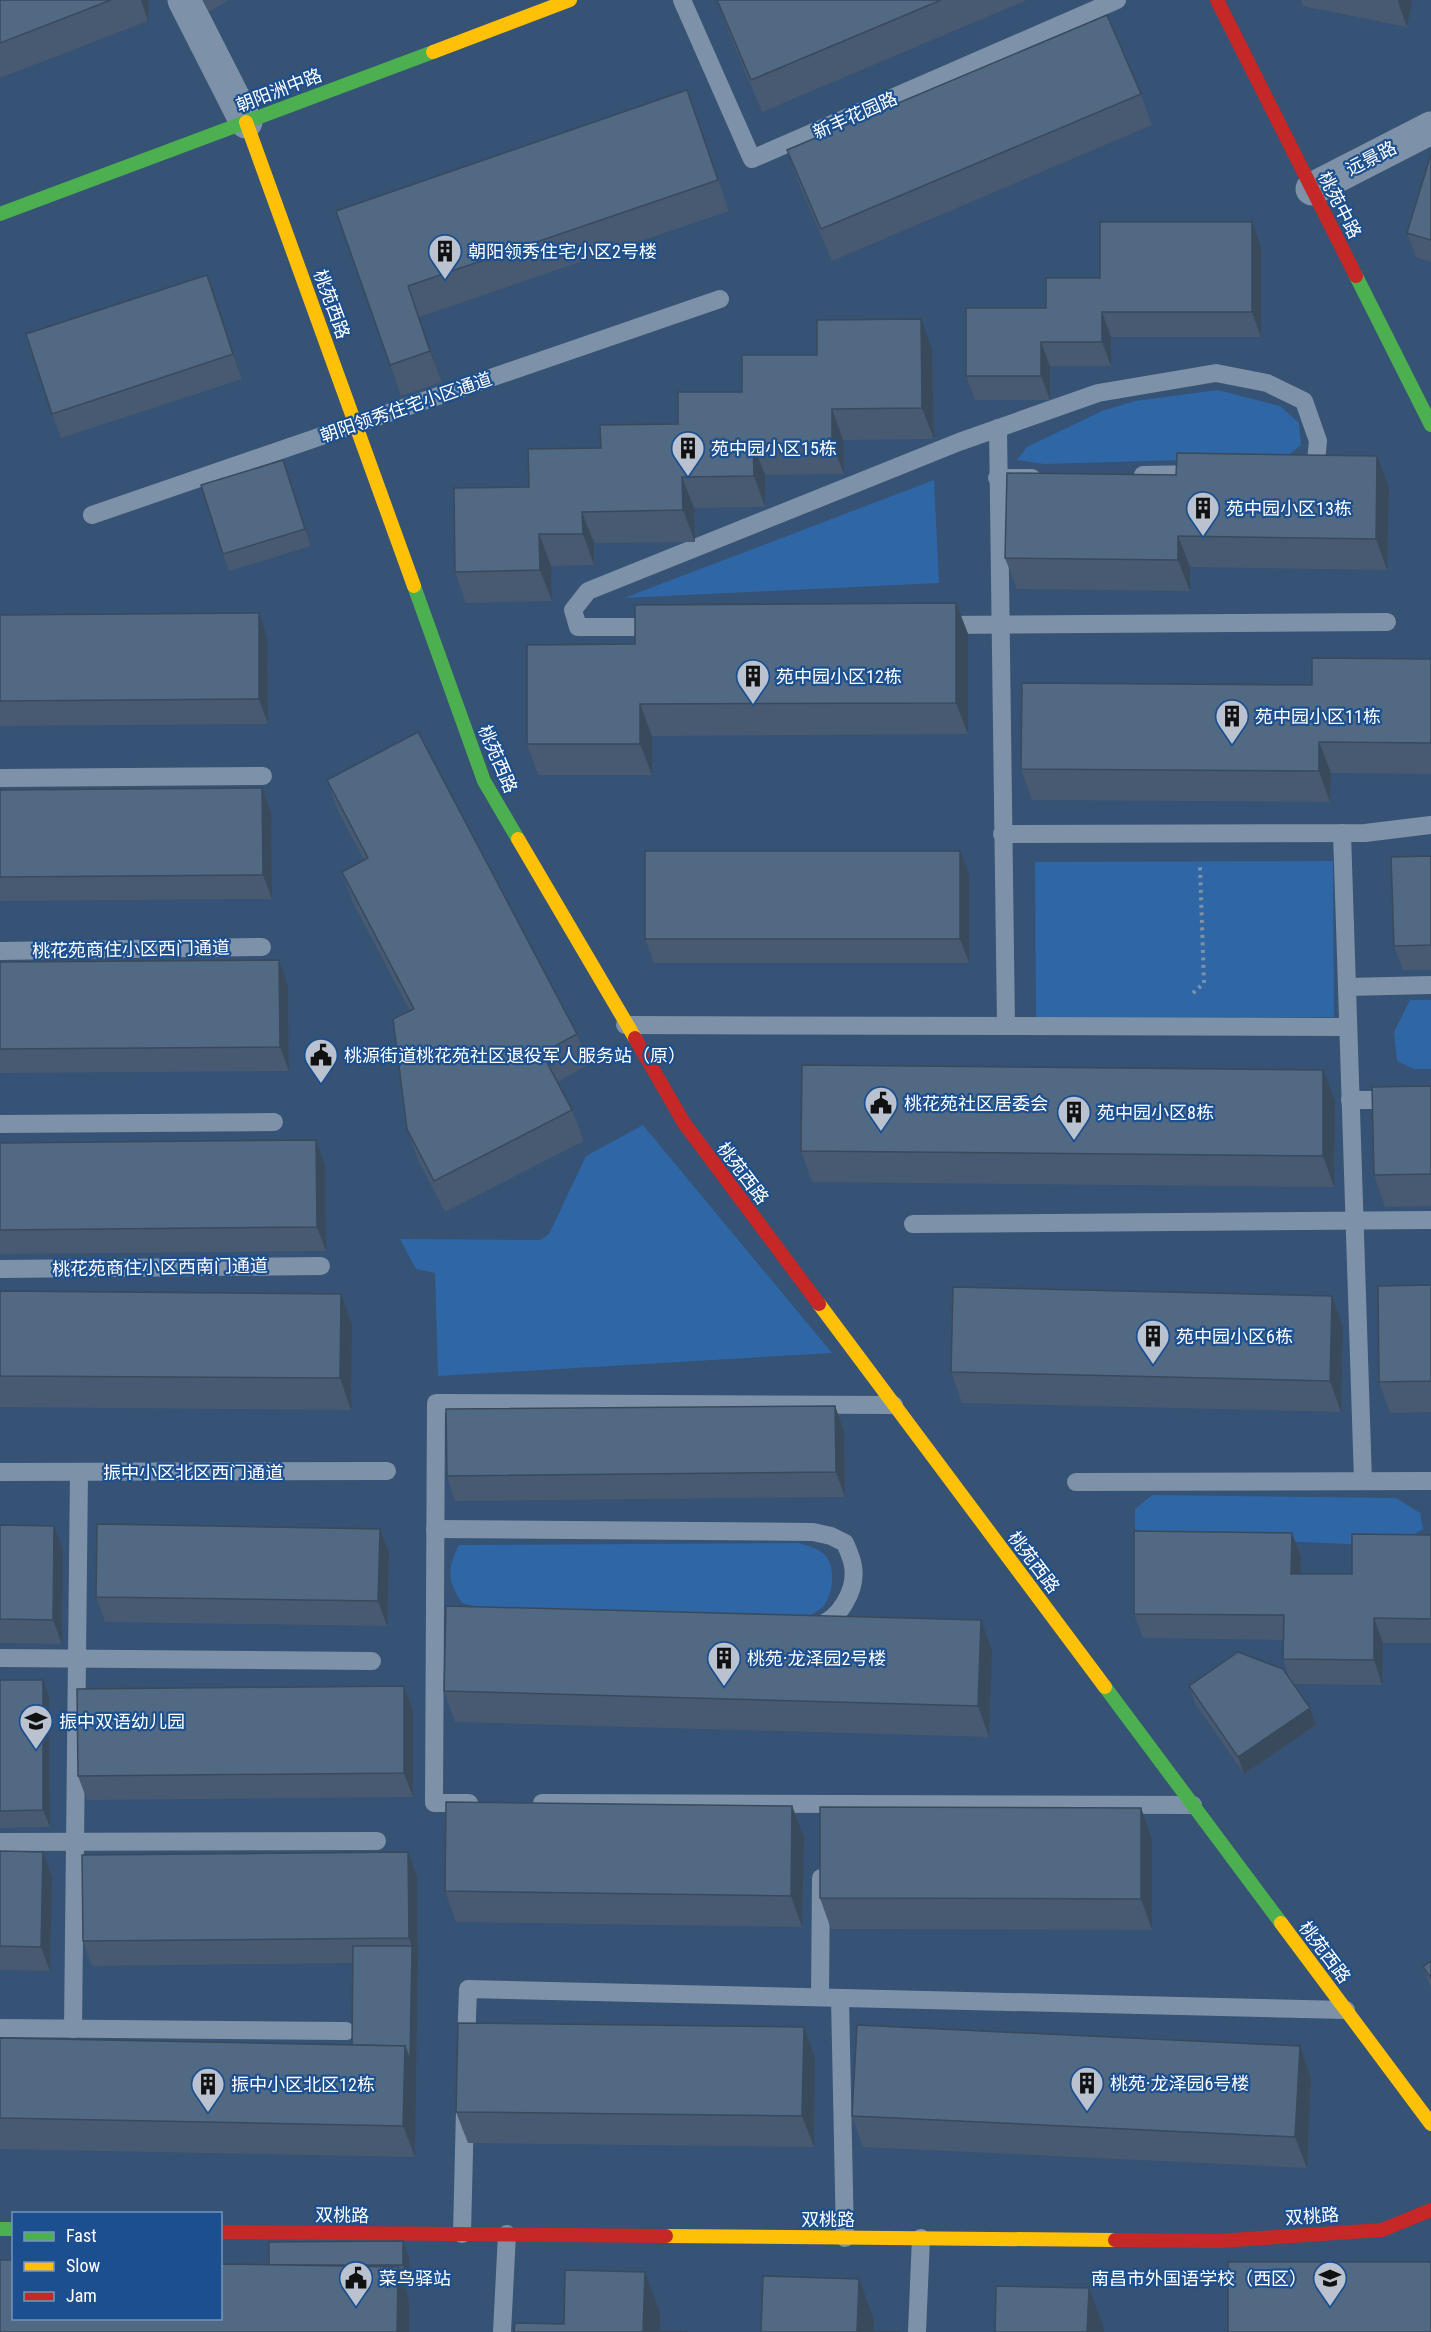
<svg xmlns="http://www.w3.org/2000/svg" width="1431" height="2332" font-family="'Roboto Condensed','Noto Sans SC',sans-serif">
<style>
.green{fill:#2f66a5}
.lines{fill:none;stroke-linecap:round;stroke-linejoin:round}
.path{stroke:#7d92a8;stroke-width:4;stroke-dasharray:3 4.5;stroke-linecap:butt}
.lane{stroke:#7d92a8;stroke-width:18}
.street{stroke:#7d92a8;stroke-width:33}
.fast{stroke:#4caf50;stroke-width:14}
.slow{stroke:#ffc107;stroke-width:14}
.jam{stroke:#c62828;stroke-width:14}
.wall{fill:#475a72}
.shaded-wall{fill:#394a5c}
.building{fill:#526984;stroke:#394a5c;stroke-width:1.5}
.labels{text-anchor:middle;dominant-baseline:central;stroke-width:4.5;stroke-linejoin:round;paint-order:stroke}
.street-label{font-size:18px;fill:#fff;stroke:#1b4f8f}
.poi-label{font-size:18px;fill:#fff;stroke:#1b4f8f;text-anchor:start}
</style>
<rect width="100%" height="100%" fill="#365274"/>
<g class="green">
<polygon points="1218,390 1280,406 1299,423 1301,445 1286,457 1044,464 1017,460 1027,447 1102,411 1135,401"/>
<polygon points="934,480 939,583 624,598"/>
<polygon points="1333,861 1334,1017 1036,1018 1035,862"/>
<polygon points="1410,1000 1431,1000 1431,1069 1414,1069 1397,1061 1394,1032"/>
<polygon points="643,1125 832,1353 438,1376 435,1273 416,1269 400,1239 540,1240 549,1234 586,1156"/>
<polygon points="1152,1495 1396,1498 1420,1513 1423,1529 1395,1546 1152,1536 1135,1529 1135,1509"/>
<path d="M799,1543C808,1546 818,1548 825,1555C836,1568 833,1592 825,1604C821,1610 811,1614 806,1618L478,1607L462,1603C447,1580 447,1569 459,1545Z"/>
</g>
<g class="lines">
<polyline class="path" points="1193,993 1204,983 1200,867"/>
<g class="lane">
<polyline points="682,0 752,159 1117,0"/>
<polyline points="998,428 1006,1026"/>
<polyline points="1143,475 1200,474"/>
<polyline points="997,478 1032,478"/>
<polyline points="92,515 720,299"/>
<polyline points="939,625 1387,622"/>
<polyline points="659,627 578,627 573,610 588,591 959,442 1098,393 1216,373 1267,383 1304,401 1318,441 1316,461 1302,469"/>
<polyline points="0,778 263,776"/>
<polyline points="1342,833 1363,1481"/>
<polyline points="1002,834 1365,833 1431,825"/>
<polyline points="0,951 262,947"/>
<polyline points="1347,987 1431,985"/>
<polyline points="625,1025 1348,1027"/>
<polyline points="1350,1100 1431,1100"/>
<polyline points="0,1124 274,1122"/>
<polyline points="913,1224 1431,1220"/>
<polyline points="0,1269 321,1266"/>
<polyline points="0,1472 387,1471"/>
<polyline points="1076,1482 1431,1481"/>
<path d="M435,1529L813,1532L831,1536L845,1543C848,1550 852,1559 853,1566C857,1590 839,1621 816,1626"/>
<polyline points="0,1658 372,1661"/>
<polyline points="469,1803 434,1803 436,1403 894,1405"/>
<polyline points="542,1803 1193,1805"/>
<polyline points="0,1842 377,1841"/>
<polyline points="820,1997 821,1878"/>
<polyline points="840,1998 845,2238"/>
<polyline points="0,2028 346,2031"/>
<polyline points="73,2029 79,1472"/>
<polyline points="466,2046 468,1989 1346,2010"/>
<polyline points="462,2234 465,2109"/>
<polyline points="502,2332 507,2234"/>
<polyline points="917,2332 921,2238"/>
</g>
<g class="street">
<polyline points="184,0 246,122"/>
<polyline points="1312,189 1431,128"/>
</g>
<g class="fast">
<polyline points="0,214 433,52"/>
<polyline points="1356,276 1431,425"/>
<polyline points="414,586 484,781 518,839"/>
<polyline points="1105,1687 1281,1923"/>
<polyline points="0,2229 14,2229"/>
</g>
<g class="slow">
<polyline points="433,52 570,0"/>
<polyline points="246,122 414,586"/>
<polyline points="518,839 635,1038"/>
<polyline points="819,1304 1105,1687"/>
<polyline points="1281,1923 1431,2124"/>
<polyline points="666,2236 1115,2240"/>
</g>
<g class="jam">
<polyline points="1217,0 1356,276"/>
<polyline points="635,1038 684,1123 819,1304"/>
<polyline points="220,2232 666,2236"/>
<polyline points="1115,2240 1218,2241 1382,2230 1431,2210"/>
</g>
</g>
<g class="wall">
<polygon points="0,0 149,0 148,21 0,78"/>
<polygon points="203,0 228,0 209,12"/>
<polygon points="717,0 1027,0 762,112 728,31"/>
<polygon points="1301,0 1412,0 1407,27 1303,6"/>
<polygon points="1141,94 1152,125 832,261 798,181 787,150"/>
<polygon points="698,122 729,211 419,317 442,382 401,396 336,211"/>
<polygon points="1431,154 1431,262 1416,257 1407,233"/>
<polygon points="1261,247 1261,337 1111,337 1111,366 1050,366 1050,400 975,400 966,376 1046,308 1100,278"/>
<polygon points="216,299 242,379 61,438 52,414"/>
<polygon points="932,350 934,439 843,440 844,474 765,475 765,507 694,508 695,542 594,543 594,565 551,566 552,601 466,603 455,572 529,487 601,448 678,424 817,355"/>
<polygon points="289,477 311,546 229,571 223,554"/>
<polygon points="1389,488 1387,570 1190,567 1190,591 1017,589 1005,558"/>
<polygon points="956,603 968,634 968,734 652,736 652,775 538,775 527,744 635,644"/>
<polygon points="0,615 267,637 268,724 0,726"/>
<polygon points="1431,659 1431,774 1331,773 1330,802 1032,800 1021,769 1312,685"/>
<polygon points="327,780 577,1034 588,1065 557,1082 572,1110 584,1141 445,1212 418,1160 407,1129 410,1011 353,903 342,872 364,860 338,811"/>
<polygon points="262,788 271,813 272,899 0,901 0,790"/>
<polygon points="1431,856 1431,970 1403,970 1394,946"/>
<polygon points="969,875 969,963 654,963 645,939"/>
<polygon points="279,960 288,985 289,1071 0,1073 0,962"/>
<polygon points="1431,1086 1431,1206 1385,1207 1374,1175"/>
<polygon points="1335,1101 1334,1187 812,1182 801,1151"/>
<polygon points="316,1140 325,1165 326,1251 0,1254 0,1143"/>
<polygon points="1431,1285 1431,1412 1390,1413 1379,1382"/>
<polygon points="0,1291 341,1294 352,1325 351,1410 0,1407"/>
<polygon points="1332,1296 1343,1327 1341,1412 962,1403 951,1372"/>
<polygon points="835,1406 844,1431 845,1497 455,1501 447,1476"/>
<polygon points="0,1525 54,1526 63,1550 62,1644 0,1643"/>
<polygon points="380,1529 389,1553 387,1626 105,1622 96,1597"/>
<polygon points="1292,1533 1301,1557 1300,1574 1352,1574 1431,1535 1431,1643 1383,1643 1382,1685 1293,1684 1310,1708 1316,1725 1244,1774 1195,1703 1189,1686 1290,1680 1283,1659 1283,1640 1143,1638 1134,1614"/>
<polygon points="992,1651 989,1737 455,1722 444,1691"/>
<polygon points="0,1680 49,1697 50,1827 0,1828"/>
<polygon points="404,1686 413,1711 413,1797 87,1800 78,1776"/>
<polygon points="792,1806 804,1837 802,1927 456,1922 445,1891"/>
<polygon points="1141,1808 1152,1839 1152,1930 831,1929 820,1898"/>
<polygon points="0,1851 52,1877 50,1971 0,1970"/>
<polygon points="417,1876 418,1963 415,2157 0,2149 0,2038 352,2045 353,1963 92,1966 83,1941"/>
<polygon points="1431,1961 1431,1988 1423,1967"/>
<polygon points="1300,2046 1311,2078 1307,2168 863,2147 852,2116"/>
<polygon points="815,2058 814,2147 468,2143 456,2112"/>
<polygon points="409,2258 409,2282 403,2282 409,2299 269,2265"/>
</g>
<g class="shaded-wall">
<polygon points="141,0 149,0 148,21"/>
<polygon points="1398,0 1412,0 1407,27 1398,2"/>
<polygon points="1252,222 1261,247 1261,337 1252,312"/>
<polygon points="207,275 216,299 242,379 233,354"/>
<polygon points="408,286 419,317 442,382 430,351"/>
<polygon points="1102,312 1111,337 1111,366 1102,342"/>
<polygon points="921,319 932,350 934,439 922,408"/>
<polygon points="1041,342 1050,366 1050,400 1041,376"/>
<polygon points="832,409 843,440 844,474 832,443"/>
<polygon points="753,444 765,475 765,507 754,476"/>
<polygon points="1377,456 1389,488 1387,570 1376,539"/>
<polygon points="283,460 289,477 311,546 305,529"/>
<polygon points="682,477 694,508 695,542 683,510"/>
<polygon points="582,512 594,543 594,565 583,534"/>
<polygon points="539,534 551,566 552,601 540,570"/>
<polygon points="1178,536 1190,567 1190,591 1178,560"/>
<polygon points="956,603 968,634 968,734 956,703"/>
<polygon points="259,613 267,637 268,724 259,699"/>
<polygon points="640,704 652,736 652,775 640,744"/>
<polygon points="1319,742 1331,773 1330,802 1319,771"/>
<polygon points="262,788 271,813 272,899 263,875"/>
<polygon points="960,851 969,875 969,963 960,939"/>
<polygon points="279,960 288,985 289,1071 280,1047"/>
<polygon points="1323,1070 1335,1101 1334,1187 1323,1156"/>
<polygon points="316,1140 325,1165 326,1251 317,1227"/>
<polygon points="341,1294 352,1325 351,1410 340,1378"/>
<polygon points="1332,1296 1343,1327 1341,1412 1330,1381"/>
<polygon points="835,1406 844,1431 845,1497 836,1472"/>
<polygon points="54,1526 63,1550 62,1644 53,1620"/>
<polygon points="380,1529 389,1553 387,1626 378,1601"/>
<polygon points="1292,1533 1301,1557 1300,1598 1291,1574"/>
<polygon points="1374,1618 1383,1643 1382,1685 1374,1660"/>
<polygon points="981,1620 992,1651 989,1737 978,1706"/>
<polygon points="43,1680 49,1697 50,1827 43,1810"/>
<polygon points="404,1686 413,1711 413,1797 404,1773"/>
<polygon points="1310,1708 1316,1725 1244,1774 1238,1757"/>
<polygon points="792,1806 804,1837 802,1927 791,1896"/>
<polygon points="1141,1808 1152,1839 1152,1930 1141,1899"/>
<polygon points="43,1852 52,1877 50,1971 41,1947"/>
<polygon points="408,1852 417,1876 418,1963 409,1938"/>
<polygon points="412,1946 418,1963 415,2157 403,2126 405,2046"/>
<polygon points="804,2027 815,2058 814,2147 802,2116"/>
<polygon points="1300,2046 1311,2078 1307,2168 1295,2137"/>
<polygon points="403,2241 409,2258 409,2282 403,2265"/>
<polygon points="398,2267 409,2299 409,2332 397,2332"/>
<polygon points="645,2272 660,2313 660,2332 643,2331"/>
<polygon points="859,2279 874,2320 874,2332 857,2331"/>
<polygon points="1089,2288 1104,2329 1104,2332 1087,2332"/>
</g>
<g class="building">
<polygon points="0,0 111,0 0,43"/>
<polygon points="717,0 941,0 751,80"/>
<polygon points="1107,15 1141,94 821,229 787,150"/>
<polygon points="687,90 718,180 408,286 430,351 390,365 336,211"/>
<polygon points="1431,154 1431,240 1407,233"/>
<polygon points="1100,222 1252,222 1252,312 1102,312 1102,342 1041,342 1041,376 966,376 966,308 1046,308 1046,278 1100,278"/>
<polygon points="207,275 233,354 52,414 26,334"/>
<polygon points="921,319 922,408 832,409 832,443 753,444 754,476 682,477 683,510 582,512 583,534 539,534 540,570 455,572 454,488 529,487 528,449 601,448 600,425 678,424 678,392 742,392 742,355 817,355 817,320"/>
<polygon points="1177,453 1377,456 1376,539 1178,536 1178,560 1005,558 1007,473 1176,475"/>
<polygon points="283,460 305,529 223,554 201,485"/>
<polygon points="956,603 956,703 640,704 640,744 527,744 527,645 635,644 635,605"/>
<polygon points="259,613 259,699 0,701 0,615"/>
<polygon points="1312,658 1431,659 1431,743 1319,742 1319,771 1021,769 1022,683 1312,685"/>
<polygon points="418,732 577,1034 542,1053 572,1110 434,1181 407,1129 393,1019 414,1009 342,872 368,858 327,780"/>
<polygon points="262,788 263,875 0,877 0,790"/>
<rect x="645" y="851" width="315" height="88"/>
<polygon points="1431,856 1431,945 1394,946 1391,857"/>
<polygon points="279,960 280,1047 0,1049 0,962"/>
<polygon points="802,1065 1323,1070 1323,1156 801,1151"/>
<polygon points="1431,1086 1431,1174 1374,1175 1372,1087"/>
<polygon points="316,1140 317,1227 0,1230 0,1143"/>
<polygon points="1431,1285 1431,1381 1379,1382 1378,1286"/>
<polygon points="953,1287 1332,1296 1330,1381 951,1372"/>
<polygon points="0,1291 341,1294 340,1378 0,1376"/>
<polygon points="835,1406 836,1472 447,1476 446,1409"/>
<polygon points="97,1524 380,1529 378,1601 96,1597"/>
<polygon points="0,1525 54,1526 53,1620 0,1619"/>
<polygon points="1134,1531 1292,1533 1291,1574 1352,1574 1352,1534 1431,1535 1431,1619 1374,1618 1374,1660 1283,1659 1284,1615 1134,1614"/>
<polygon points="446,1606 981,1620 978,1706 444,1691"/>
<polygon points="1238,1652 1283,1669 1310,1708 1238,1757 1189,1686"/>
<polygon points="0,1680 43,1680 43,1810 0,1811"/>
<polygon points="404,1686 404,1773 78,1776 77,1689"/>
<polygon points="446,1802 792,1806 791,1896 445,1891"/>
<polygon points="820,1807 1141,1808 1141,1899 820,1898"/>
<polygon points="0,1851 43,1852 41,1947 0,1946"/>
<polygon points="408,1852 409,1938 83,1941 82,1855"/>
<polygon points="353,1946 412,1946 410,2061 405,2046 352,2045"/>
<polygon points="1431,1961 1431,1978 1423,1967"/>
<polygon points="458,2023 804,2027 802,2116 456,2112"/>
<polygon points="857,2025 1300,2046 1295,2137 852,2116"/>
<polygon points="0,2038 405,2046 403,2126 0,2118"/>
<polygon points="403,2241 403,2265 269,2265 269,2242"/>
<polygon points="0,2260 14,2260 14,2319 220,2319 220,2264 398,2267 397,2332 0,2332"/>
<rect x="1228" y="2262" width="203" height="70"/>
<polygon points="565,2270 645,2272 643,2331 687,2332 514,2332 515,2323 564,2324"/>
<polygon points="763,2276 859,2279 857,2331 900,2332 761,2332"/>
<polygon points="996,2286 1089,2288 1087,2332 995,2332"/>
</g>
<defs>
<symbol id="building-pin" viewBox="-11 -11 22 30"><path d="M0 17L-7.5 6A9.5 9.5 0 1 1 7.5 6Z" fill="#b9c2ce" stroke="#1b4f8f"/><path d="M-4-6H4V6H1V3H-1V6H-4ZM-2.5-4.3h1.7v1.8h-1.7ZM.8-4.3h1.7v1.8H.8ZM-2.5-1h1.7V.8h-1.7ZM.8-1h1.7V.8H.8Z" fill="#111"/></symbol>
<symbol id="civic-pin" viewBox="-11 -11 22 30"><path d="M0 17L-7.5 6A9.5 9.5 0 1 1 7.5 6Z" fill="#b9c2ce" stroke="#1b4f8f"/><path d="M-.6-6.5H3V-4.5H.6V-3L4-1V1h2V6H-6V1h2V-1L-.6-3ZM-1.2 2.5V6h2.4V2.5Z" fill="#111"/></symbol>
<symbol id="school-pin" viewBox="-11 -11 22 30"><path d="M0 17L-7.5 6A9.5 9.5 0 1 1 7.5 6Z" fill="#b9c2ce" stroke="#1b4f8f"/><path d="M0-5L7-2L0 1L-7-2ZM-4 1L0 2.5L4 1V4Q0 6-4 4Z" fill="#111"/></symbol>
</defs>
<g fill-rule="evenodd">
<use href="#building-pin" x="426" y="232" width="38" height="52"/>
<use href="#building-pin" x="669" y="429" width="38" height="52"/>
<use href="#building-pin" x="1184" y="489" width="38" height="52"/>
<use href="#building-pin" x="734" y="657" width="38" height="52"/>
<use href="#building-pin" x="1213" y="697" width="38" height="52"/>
<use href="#civic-pin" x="302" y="1036" width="38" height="52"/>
<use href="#civic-pin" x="862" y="1084" width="38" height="52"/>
<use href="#building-pin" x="1055" y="1093" width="38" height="52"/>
<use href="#building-pin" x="1134" y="1317" width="38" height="52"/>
<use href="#building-pin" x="705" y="1639" width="38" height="52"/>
<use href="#school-pin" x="17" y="1702" width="38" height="52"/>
<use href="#building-pin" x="1068" y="2064" width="38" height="52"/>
<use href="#building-pin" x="189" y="2065" width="38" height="52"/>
<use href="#civic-pin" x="337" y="2259" width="38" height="52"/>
<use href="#school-pin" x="1311" y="2259" width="38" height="52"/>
</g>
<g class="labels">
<g class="street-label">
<text transform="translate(279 90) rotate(-21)">朝阳洲中路</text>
<text transform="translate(855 115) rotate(-24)">新丰花园路</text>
<text transform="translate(1371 158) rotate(-27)">远景路</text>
<text transform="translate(1340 205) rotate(63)">桃苑中路</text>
<text transform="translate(332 304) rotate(70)">桃苑西路</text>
<text transform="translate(406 407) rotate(-19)">朝阳领秀住宅小区通道</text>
<text transform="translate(498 759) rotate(67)">桃苑西路</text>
<text transform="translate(131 949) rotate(-1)">桃花苑商住小区西门通道</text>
<text transform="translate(743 1173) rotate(53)">桃苑西路</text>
<text transform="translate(160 1267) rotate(-1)">桃花苑商住小区西南门通道</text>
<text x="193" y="1472">振中小区北区西门通道</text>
<text transform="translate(1034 1562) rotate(53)">桃苑西路</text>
<text transform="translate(1325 1952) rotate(53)">桃苑西路</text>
<text transform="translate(342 2215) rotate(1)">双桃路</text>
<text transform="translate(1312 2216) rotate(-4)">双桃路</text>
<text x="828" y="2219">双桃路</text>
</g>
<g class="poi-label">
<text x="468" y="251">朝阳领秀住宅小区2号楼</text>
<text x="711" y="448">苑中园小区15栋</text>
<text x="1226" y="508">苑中园小区13栋</text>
<text x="776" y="676">苑中园小区12栋</text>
<text x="1255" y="716">苑中园小区11栋</text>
<text x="344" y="1055">桃源街道桃花苑社区退役军人服务站（原）</text>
<text x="904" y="1103">桃花苑社区居委会</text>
<text x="1097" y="1112">苑中园小区8栋</text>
<text x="1176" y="1336">苑中园小区6栋</text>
<text x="747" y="1658">桃苑·龙泽园2号楼</text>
<text x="59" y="1721">振中双语幼儿园</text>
<text x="1110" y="2083">桃苑·龙泽园6号楼</text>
<text x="231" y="2084">振中小区北区12栋</text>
<text x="379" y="2278">菜鸟驿站</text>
<text x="1307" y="2278" text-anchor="end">南昌市外国语学校（西区）</text>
</g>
</g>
<rect x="12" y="2212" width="210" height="108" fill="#1b4f8f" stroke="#7695bc" stroke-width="1.5"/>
<rect x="24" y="2232" width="30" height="9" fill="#4caf50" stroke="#7695bc" stroke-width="1.5"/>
<text x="66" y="2242" font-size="18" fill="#ffffff">Fast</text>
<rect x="24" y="2262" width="30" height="9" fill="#ffc107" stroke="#7695bc" stroke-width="1.5"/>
<text x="66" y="2272" font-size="18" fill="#ffffff">Slow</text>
<rect x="24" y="2292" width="30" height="9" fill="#c62828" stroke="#7695bc" stroke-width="1.5"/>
<text x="66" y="2302" font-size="18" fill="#ffffff">Jam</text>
</svg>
